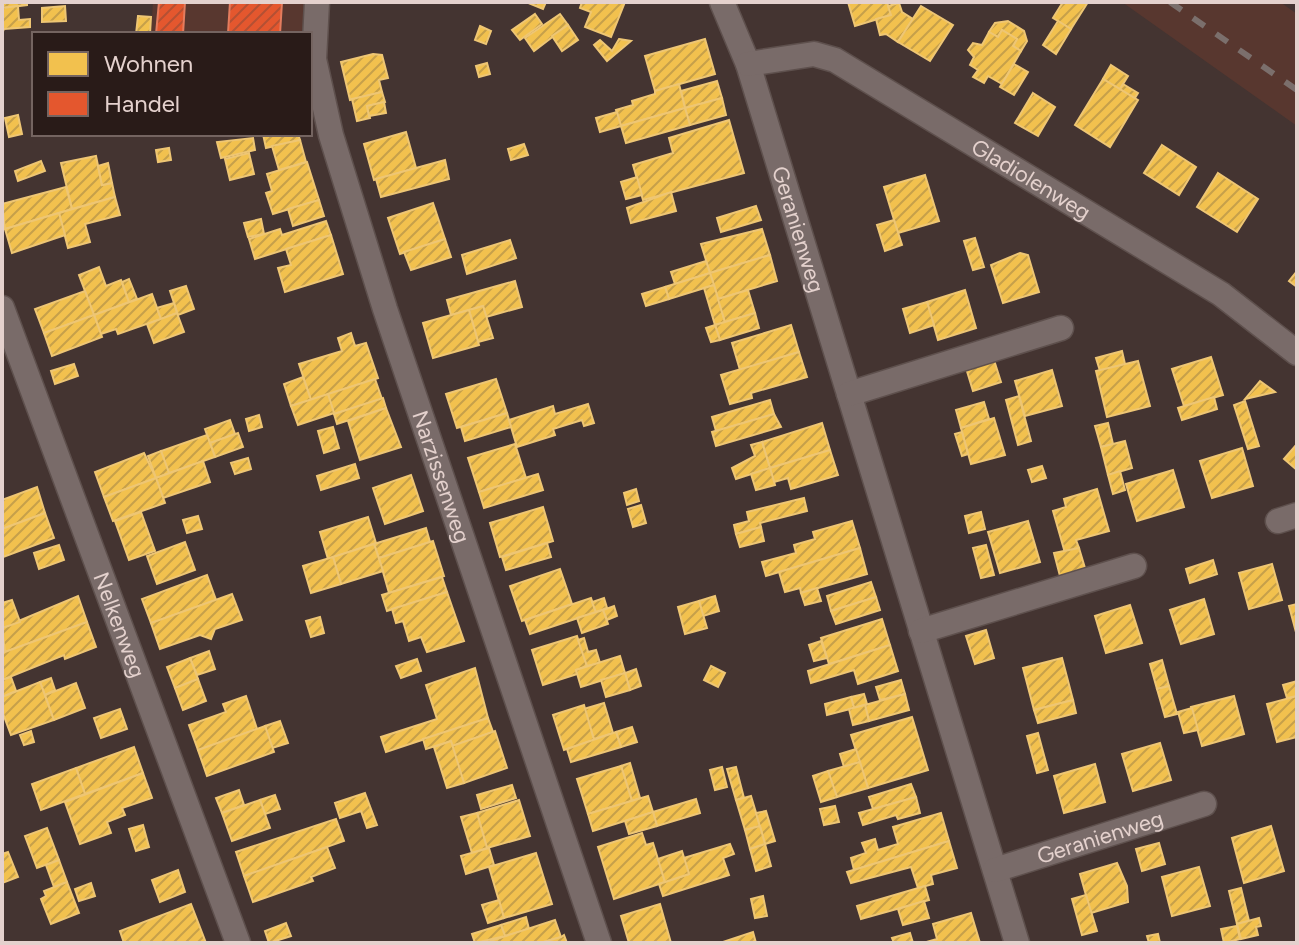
<svg xmlns="http://www.w3.org/2000/svg" width="1299" height="945" font-family="Figtree,sans-serif">
<style>
.built{fill:#58372f}
.homes{fill:url(#homes-hatch);stroke:#eec674;stroke-width:2}
.shops{fill:url(#shops-hatch);stroke:#e47c5e;stroke-width:2}
.lines{fill:none;stroke-linecap:round;stroke-linejoin:round}
.minor-casing{stroke:#5e504d;stroke-width:27}
.minor{stroke:#796b69;stroke-width:24}
.rail{stroke:#7b6f6c;stroke-width:6;stroke-dasharray:14 14;stroke-linecap:butt}
.labels{text-anchor:middle;dominant-baseline:central;stroke-width:8;stroke-linejoin:round;paint-order:stroke}
.street-label{font-size:22px;fill:#e4d1cd;stroke:#291b18}
</style>
<defs>
<pattern id="homes-hatch" width="6" height="6" patternUnits="userSpaceOnUse" patternTransform="scale(2)"><rect width="6" height="6" fill="#f2c14e"/><path d="M-1 1l2-2M0 6l6-6M5 7l2-2" fill="none" stroke="#c6a04a"/></pattern>
<pattern id="shops-hatch" width="6" height="6" patternUnits="userSpaceOnUse" patternTransform="scale(2)"><rect width="6" height="6" fill="#e4572e"/><path d="M-1 1l2-2M0 6l6-6M5 7l2-2" fill="none" stroke="#b45033"/></pattern>
</defs>
<rect width="100%" height="100%" fill="#443431"/>
<g class="built">
<polygon points="153,2 308,2 308,34 151,34"/>
<polygon points="1122,2 1280,2 1297,14 1297,126"/>
</g>
<g class="homes">
<polygon points="2,2 27,2 27,5 2,8"/>
<polygon points="526,2 546,2 543,9"/>
<polygon points="582,2 625,2 611,37 585,27 591,12 580,8"/>
<polygon points="848,2 887,2 891,15 855,26"/>
<polygon points="1063,2 1088,2 1071,29 1053,18"/>
<polygon points="899,3 902,12 913,19 898,42 886,34 880,35 876,19 891,15 888,6"/>
<polygon points="18,6 19,20 30,19 30,27 4,29 2,34 2,8"/>
<polygon points="65,6 66,21 42,22 42,8"/>
<polygon points="921,6 953,25 930,61 898,42"/>
<polygon points="535,14 542,24 520,40 512,30"/>
<polygon points="560,14 568,25 534,51 525,38"/>
<polygon points="138,16 151,17 150,34 136,34"/>
<polygon points="1008,21 1024,31 1027,41 1021,51 1013,46 1017,39 1002,30 998,37 989,32 995,23"/>
<polygon points="1058,21 1071,29 1056,54 1043,45"/>
<polygon points="568,25 578,40 562,51 552,36"/>
<polygon points="480,26 491,31 486,44 475,40"/>
<polygon points="1002,30 1017,39 1013,46 1021,51 1002,84 988,76 984,83 973,77 978,70 970,65 974,57 968,50 973,43 982,45 989,32 998,37"/>
<polygon points="619,39 631,41 607,61 594,45 600,40 612,51"/>
<polygon points="705,39 715,74 655,91 645,56"/>
<polygon points="373,54 382,55 388,78 379,80 382,92 350,100 341,62"/>
<polygon points="487,63 490,74 479,77 476,66"/>
<polygon points="1014,64 1028,72 1014,95 1000,87"/>
<polygon points="1111,65 1128,76 1120,89 1103,79"/>
<polygon points="1103,79 1138,100 1110,147 1075,125"/>
<polygon points="717,81 722,98 685,108 681,91"/>
<polygon points="679,84 685,108 621,126 616,110 633,105 632,101 655,94 655,91"/>
<polygon points="1123,84 1138,93 1135,98 1120,89"/>
<polygon points="382,92 385,102 367,106 370,118 357,121 352,99"/>
<polygon points="1033,93 1055,107 1038,136 1015,123"/>
<polygon points="722,98 726,115 690,125 685,108"/>
<polygon points="384,102 386,113 369,116 367,106"/>
<polygon points="685,108 690,125 626,143 621,126"/>
<polygon points="617,112 621,126 600,132 596,118"/>
<polygon points="18,115 22,134 9,137 5,118"/>
<polygon points="729,120 744,173 643,200 633,165 673,153 669,138"/>
<polygon points="406,132 416,168 374,180 364,144"/>
<polygon points="255,134 298,134 300,140 266,148 263,134"/>
<polygon points="253,138 255,150 221,158 217,142"/>
<polygon points="300,140 306,162 279,170 272,146"/>
<polygon points="524,144 528,155 511,160 508,149"/>
<polygon points="1162,145 1196,167 1179,195 1144,173"/>
<polygon points="169,148 171,160 158,162 156,150"/>
<polygon points="249,153 254,174 230,180 225,159"/>
<polygon points="96,156 102,185 112,183 115,197 72,209 61,163"/>
<polygon points="445,160 449,179 381,197 376,179"/>
<polygon points="41,161 45,171 18,181 15,171"/>
<polygon points="307,162 319,200 273,214 266,193 272,191 267,174"/>
<polygon points="108,163 112,183 102,185 98,166"/>
<polygon points="1218,173 1258,199 1237,232 1197,207"/>
<polygon points="925,175 939,221 898,233 884,187"/>
<polygon points="637,177 642,195 626,199 621,182"/>
<polygon points="66,187 72,209 5,229 2,204"/>
<polygon points="671,192 676,211 631,223 627,208"/>
<polygon points="115,197 120,215 85,224 90,242 68,248 59,213"/>
<polygon points="319,200 324,216 293,226 288,209"/>
<polygon points="433,203 445,239 400,254 388,218"/>
<polygon points="756,206 761,220 721,232 717,218"/>
<polygon points="59,213 65,235 12,253 5,229"/>
<polygon points="261,219 264,234 248,237 244,223"/>
<polygon points="894,220 902,245 885,251 877,225"/>
<polygon points="326,221 331,235 255,259 249,239 280,229 282,235"/>
<polygon points="762,229 770,255 710,273 701,244"/>
<polygon points="331,235 343,274 285,292 278,268 291,265 286,249"/>
<polygon points="975,238 984,267 973,270 964,241"/>
<polygon points="445,239 451,257 411,270 404,252"/>
<polygon points="510,240 516,258 467,274 462,255"/>
<polygon points="1020,253 1028,255 1039,292 1003,303 991,265"/>
<polygon points="770,255 777,281 718,299 710,273"/>
<polygon points="706,261 710,273 675,284 671,272"/>
<polygon points="99,267 106,286 121,280 129,302 94,315 79,275"/>
<polygon points="1297,271 1297,287 1289,281"/>
<polygon points="710,273 714,285 669,299 665,287"/>
<polygon points="129,279 137,299 129,302 122,282"/>
<polygon points="515,281 522,307 486,317 483,306 451,315 447,300"/>
<polygon points="714,285 725,322 715,325 704,288"/>
<polygon points="186,286 194,309 178,315 170,291"/>
<polygon points="665,287 669,299 646,306 642,294"/>
<polygon points="748,290 755,313 725,322 718,299"/>
<polygon points="965,290 976,328 938,340 927,302"/>
<polygon points="85,291 94,315 44,333 35,309"/>
<polygon points="152,294 161,319 118,334 116,329 101,334 94,315"/>
<polygon points="927,302 934,325 910,333 903,309"/>
<polygon points="174,303 177,313 161,319 157,308"/>
<polygon points="483,306 493,338 478,342 469,310"/>
<polygon points="469,310 479,345 433,358 423,323"/>
<polygon points="177,313 184,332 154,343 147,324"/>
<polygon points="755,313 759,328 720,340 715,325"/>
<polygon points="94,315 102,337 52,356 44,333"/>
<polygon points="715,325 720,340 711,342 706,328"/>
<polygon points="791,325 799,352 740,370 732,343"/>
<polygon points="351,333 355,346 366,343 378,378 311,400 299,364 342,351 338,338"/>
<polygon points="1122,351 1125,364 1100,371 1096,358"/>
<polygon points="799,352 807,377 751,393 752,398 730,404 721,375"/>
<polygon points="1211,357 1223,395 1184,406 1172,369"/>
<polygon points="994,360 1001,382 973,391 966,368"/>
<polygon points="1138,361 1150,406 1107,417 1096,371"/>
<polygon points="74,364 78,376 55,384 51,371"/>
<polygon points="1052,370 1062,406 1025,416 1015,381"/>
<polygon points="303,377 311,400 291,406 284,384"/>
<polygon points="375,379 382,399 334,414 328,394"/>
<polygon points="496,379 507,413 457,428 446,394"/>
<polygon points="1260,381 1275,392 1245,399"/>
<polygon points="328,394 334,413 298,425 291,406"/>
<polygon points="1019,396 1031,441 1018,445 1006,400"/>
<polygon points="1214,397 1217,409 1182,420 1178,408"/>
<polygon points="383,398 386,408 337,424 334,414"/>
<polygon points="770,400 774,414 716,431 712,417"/>
<polygon points="1245,401 1259,446 1248,449 1234,405"/>
<polygon points="984,402 989,419 961,428 956,410"/>
<polygon points="588,404 594,423 584,426 582,420 553,429 555,435 517,447 509,420 553,406 555,414"/>
<polygon points="386,408 401,447 360,460 348,421"/>
<polygon points="507,413 511,427 465,441 461,427"/>
<polygon points="774,414 781,427 716,446 712,432"/>
<polygon points="259,415 262,427 249,431 246,419"/>
<polygon points="994,418 1005,455 971,464 961,428"/>
<polygon points="230,420 235,434 210,443 205,429"/>
<polygon points="822,423 830,450 770,468 762,442"/>
<polygon points="1108,423 1113,444 1101,447 1095,426"/>
<polygon points="333,427 339,448 324,453 318,431"/>
<polygon points="962,432 968,454 962,456 955,434"/>
<polygon points="238,433 243,447 215,457 210,443"/>
<polygon points="207,435 215,457 169,473 161,451"/>
<polygon points="1125,441 1132,468 1108,475 1101,447"/>
<polygon points="762,442 770,468 736,479 732,468 755,456 751,445"/>
<polygon points="515,444 526,478 479,492 468,458"/>
<polygon points="1297,444 1297,470 1284,459"/>
<polygon points="1242,448 1253,486 1212,498 1200,461"/>
<polygon points="830,450 838,475 791,489 788,478 774,482 770,468"/>
<polygon points="161,451 169,473 156,478 148,456"/>
<polygon points="144,453 156,478 104,497 95,472"/>
<polygon points="248,458 251,469 235,474 231,463"/>
<polygon points="203,461 210,482 163,498 156,478"/>
<polygon points="355,464 359,478 321,490 317,476"/>
<polygon points="1042,466 1046,478 1032,482 1028,470"/>
<polygon points="770,468 775,485 756,490 751,474"/>
<polygon points="1173,470 1184,507 1137,521 1126,484"/>
<polygon points="1120,471 1125,490 1113,494 1108,475"/>
<polygon points="538,474 543,490 484,508 479,492"/>
<polygon points="411,475 423,511 385,524 373,488"/>
<polygon points="156,478 165,503 113,521 104,497"/>
<polygon points="37,487 45,513 2,529 2,500"/>
<polygon points="636,489 639,501 627,505 624,493"/>
<polygon points="1097,489 1109,531 1076,540 1079,548 1065,553 1053,511 1066,507 1064,499"/>
<polygon points="804,498 807,511 760,523 761,527 736,534 734,525 749,521 747,512"/>
<polygon points="641,505 646,523 633,527 628,509"/>
<polygon points="543,507 553,541 500,557 490,523"/>
<polygon points="141,512 155,551 129,560 115,521"/>
<polygon points="981,512 985,529 969,533 965,516"/>
<polygon points="45,513 54,538 3,557 2,529"/>
<polygon points="198,516 202,529 187,533 183,520"/>
<polygon points="368,517 376,543 328,559 320,532"/>
<polygon points="852,521 860,548 766,576 762,562 796,553 794,545 815,539 813,532"/>
<polygon points="1028,521 1040,562 1000,573 988,532"/>
<polygon points="761,527 764,541 740,547 736,534"/>
<polygon points="426,528 430,542 379,558 374,544"/>
<polygon points="433,541 444,576 389,593 379,558"/>
<polygon points="185,542 195,570 157,584 147,556"/>
<polygon points="547,543 551,557 506,570 502,557"/>
<polygon points="374,544 383,571 341,584 333,557"/>
<polygon points="59,545 64,560 39,569 34,553"/>
<polygon points="986,545 994,575 981,578 973,548"/>
<polygon points="860,548 867,574 801,593 800,588 785,592 779,572"/>
<polygon points="1079,548 1085,568 1060,576 1054,553"/>
<polygon points="333,557 341,584 311,593 303,566"/>
<polygon points="1213,560 1217,574 1190,583 1186,569"/>
<polygon points="1272,564 1282,600 1249,609 1239,573"/>
<polygon points="560,569 572,604 522,621 510,586"/>
<polygon points="207,575 216,600 151,623 142,599"/>
<polygon points="442,577 447,592 387,611 382,595"/>
<polygon points="871,582 876,597 831,611 827,596"/>
<polygon points="817,588 821,601 805,605 801,593"/>
<polygon points="447,592 464,641 427,652 421,637 409,641 403,621 396,623 392,609"/>
<polygon points="232,594 242,620 215,629 211,639 200,635 160,649 151,623"/>
<polygon points="78,596 87,622 5,652 2,628"/>
<polygon points="715,596 719,611 703,616 699,601"/>
<polygon points="876,597 880,610 836,624 831,611"/>
<polygon points="591,598 596,612 530,634 525,620"/>
<polygon points="604,598 607,608 596,612 592,602"/>
<polygon points="1204,599 1214,634 1181,644 1170,610"/>
<polygon points="12,600 20,622 2,628 2,603"/>
<polygon points="699,601 707,628 685,634 678,607"/>
<polygon points="1297,604 1297,636 1289,606"/>
<polygon points="1130,605 1142,643 1106,653 1095,616"/>
<polygon points="614,606 617,616 607,620 603,610"/>
<polygon points="603,610 608,624 582,633 577,618"/>
<polygon points="320,617 324,633 311,637 306,621"/>
<polygon points="882,619 890,645 829,664 821,638"/>
<polygon points="87,622 96,647 65,659 64,655 2,680 2,653"/>
<polygon points="986,630 994,658 975,664 966,636"/>
<polygon points="577,636 587,666 576,670 577,674 543,685 532,650"/>
<polygon points="584,638 588,652 596,650 600,663 587,666 578,640"/>
<polygon points="821,641 827,658 814,661 809,645"/>
<polygon points="890,645 898,671 858,684 854,670 811,683 808,671"/>
<polygon points="209,651 215,669 197,675 190,658"/>
<polygon points="620,656 625,673 581,687 576,670"/>
<polygon points="190,658 198,679 175,688 167,667"/>
<polygon points="1062,658 1073,700 1034,710 1023,668"/>
<polygon points="417,659 421,671 401,678 396,666"/>
<polygon points="1162,660 1169,686 1157,689 1150,664"/>
<polygon points="711,666 725,673 718,687 704,680"/>
<polygon points="475,668 488,718 386,752 381,737 437,719 426,685"/>
<polygon points="636,669 641,686 630,690 625,673"/>
<polygon points="625,673 630,690 606,697 601,680"/>
<polygon points="11,677 16,691 2,697 2,680"/>
<polygon points="51,678 55,690 45,695 40,682"/>
<polygon points="198,679 206,701 183,710 175,688"/>
<polygon points="901,680 905,694 880,700 876,687"/>
<polygon points="1297,681 1297,696 1287,698 1283,685"/>
<polygon points="40,682 54,720 11,735 2,711 2,697"/>
<polygon points="76,683 85,708 54,720 45,695"/>
<polygon points="1169,686 1177,714 1165,717 1157,689"/>
<polygon points="864,694 867,704 854,708 851,697"/>
<polygon points="905,694 909,710 869,721 865,705"/>
<polygon points="246,696 257,729 198,750 189,725 226,712 223,704"/>
<polygon points="1234,696 1244,734 1202,746 1191,707"/>
<polygon points="1297,696 1297,737 1277,742 1267,704"/>
<polygon points="851,697 854,708 827,715 825,704"/>
<polygon points="1073,700 1076,713 1038,723 1034,710"/>
<polygon points="604,703 613,733 594,739 584,709"/>
<polygon points="584,705 594,740 564,750 553,715"/>
<polygon points="865,705 869,721 853,725 849,709"/>
<polygon points="1192,708 1198,730 1184,733 1178,712"/>
<polygon points="120,709 127,729 101,738 94,718"/>
<polygon points="912,717 928,770 868,788 851,735"/>
<polygon points="488,718 493,732 452,746 451,741 426,749 423,739"/>
<polygon points="280,721 288,743 272,748 265,726"/>
<polygon points="265,726 274,752 207,776 198,750"/>
<polygon points="632,727 637,742 621,747 616,732"/>
<polygon points="31,731 34,742 24,745 20,735"/>
<polygon points="495,731 507,768 464,783 452,746"/>
<polygon points="616,732 621,747 571,762 567,749"/>
<polygon points="1038,733 1048,770 1037,773 1027,736"/>
<polygon points="451,741 464,783 447,788 434,747"/>
<polygon points="1160,743 1171,780 1133,791 1122,754"/>
<polygon points="134,747 143,773 85,794 76,768"/>
<polygon points="856,749 860,762 844,767 840,754"/>
<polygon points="860,762 868,788 837,797 828,771"/>
<polygon points="630,763 640,798 632,801 621,766"/>
<polygon points="1095,764 1105,802 1064,813 1054,776"/>
<polygon points="621,766 632,801 588,814 577,779"/>
<polygon points="722,767 727,787 715,790 710,770"/>
<polygon points="736,767 744,798 736,800 727,769"/>
<polygon points="76,768 85,794 41,810 32,784"/>
<polygon points="828,771 837,797 821,802 813,776"/>
<polygon points="143,773 152,798 122,808 125,815 107,822 111,833 80,844 65,802"/>
<polygon points="911,784 916,797 873,809 869,797"/>
<polygon points="512,785 516,798 481,809 477,795"/>
<polygon points="239,790 244,805 222,813 216,798"/>
<polygon points="365,793 377,825 367,828 361,811 340,818 335,803"/>
<polygon points="275,795 280,809 265,814 260,800"/>
<polygon points="648,796 653,812 593,831 588,814"/>
<polygon points="751,796 760,826 745,830 736,800"/>
<polygon points="916,797 920,813 898,819 896,815 863,825 859,813"/>
<polygon points="696,799 700,813 657,826 653,812"/>
<polygon points="260,800 270,828 232,841 222,813"/>
<polygon points="519,800 530,836 487,848 477,813"/>
<polygon points="835,806 839,822 824,825 820,809"/>
<polygon points="766,811 775,841 765,844 756,813"/>
<polygon points="653,812 657,826 629,834 625,821"/>
<polygon points="477,813 487,848 472,853 461,817"/>
<polygon points="941,813 949,841 854,870 851,858 866,853 862,843 875,839 878,850 898,844 893,827"/>
<polygon points="336,819 344,841 244,876 236,852"/>
<polygon points="143,825 149,847 136,851 129,829"/>
<polygon points="760,826 765,844 750,849 745,830"/>
<polygon points="1271,826 1284,871 1244,883 1232,838"/>
<polygon points="47,828 59,860 37,868 25,836"/>
<polygon points="642,833 646,845 653,843 665,882 614,899 598,847"/>
<polygon points="949,841 957,868 931,875 933,884 918,888 911,867 851,883 847,872"/>
<polygon points="1159,843 1165,864 1142,871 1136,849"/>
<polygon points="730,844 734,854 723,858 729,875 663,896 659,884 689,874 684,858"/>
<polygon points="765,844 771,866 756,871 750,849"/>
<polygon points="327,847 335,868 311,877 313,881 253,902 244,876"/>
<polygon points="489,848 494,865 466,874 461,856"/>
<polygon points="682,851 689,874 665,882 658,859"/>
<polygon points="8,852 18,877 2,883 2,854"/>
<polygon points="536,853 552,904 504,918 489,867"/>
<polygon points="59,860 67,882 54,887 46,865"/>
<polygon points="1117,863 1127,886 1128,902 1091,913 1080,874"/>
<polygon points="1199,867 1210,906 1172,916 1162,877"/>
<polygon points="178,870 185,892 160,902 152,880"/>
<polygon points="67,882 79,913 51,924 41,899 46,896 44,891"/>
<polygon points="91,883 95,896 79,901 75,889"/>
<polygon points="925,886 929,900 861,919 857,906"/>
<polygon points="1241,888 1249,921 1237,924 1229,891"/>
<polygon points="1086,895 1097,931 1082,935 1072,899"/>
<polygon points="763,896 767,916 755,918 751,899"/>
<polygon points="499,900 504,918 488,923 482,905"/>
<polygon points="924,901 929,918 903,925 898,909"/>
<polygon points="191,904 206,943 124,943 120,931"/>
<polygon points="660,904 671,943 629,943 621,916"/>
<polygon points="971,913 980,943 923,943 937,939 933,924"/>
<polygon points="526,917 529,929 505,936 501,925"/>
<polygon points="1259,918 1261,926 1256,927 1258,935 1241,939 1237,924"/>
<polygon points="555,920 561,937 540,943 484,943"/>
<polygon points="286,923 291,936 269,943 265,931"/>
<polygon points="501,925 505,936 475,943 472,934"/>
<polygon points="1237,926 1240,939 1224,943 1221,929"/>
<polygon points="753,932 756,943 720,943"/>
<polygon points="910,933 913,943 894,943 892,938"/>
<polygon points="1158,934 1160,943 1149,943 1147,936"/>
<polygon points="564,935 567,943 540,943 561,937"/>
</g>
<g class="shops">
<polygon points="159,2 185,2 183,34 156,34"/>
<polygon points="230,2 282,2 280,34 228,33"/>
</g>
<g class="lines">
<defs>
<g id="minor">
<path id="s1" d="M317,2L314,59L331,135L385,309L599,943"/>
<path id="s2" d="M722,2L748,64L1017,943"/>
<path id="s3" d="M748,64L814,54L835,60L1221,294L1297,353"/>
<path id="s4" d="M2,308L238,943"/>
<polyline points="849,394 1061,328"/>
<polyline points="1278,521 1297,515"/>
<polyline points="921,631 1134,566"/>
<path id="s5" d="M995,870L1204,804"/>
</g>
</defs>
<use href="#minor" class="minor-casing"/>
<use href="#minor" class="minor"/>
<polyline class="rail" points="1170,2 1297,90"/>
</g>
<g class="labels">
<g class="street-label">
<text stroke="none"><textPath href="#s3" startOffset="318">Gladiolenweg</textPath></text>
<text stroke="none"><textPath href="#s2" startOffset="240">Geranienweg</textPath></text>
<text stroke="none"><textPath href="#s1" startOffset="494">Narzissenweg</textPath></text>
<text stroke="none"><textPath href="#s4" startOffset="338">Nelkenweg</textPath></text>
<text stroke="none"><textPath href="#s5" startOffset="110">Geranienweg</textPath></text>
</g>
</g>
<rect width="1299" height="945" fill="none" stroke="#e4d1cd" stroke-width="8"/>
<rect x="32" y="32" width="280" height="104" fill="#291b18" stroke="#746460" stroke-width="2"/>
<rect x="48" y="52" width="40" height="24" fill="#f2c14e" stroke="#746460" stroke-width="2"/>
<text x="104" y="72" font-size="24" fill="#e4d1cd">Wohnen</text>
<rect x="48" y="92" width="40" height="24" fill="#e4572e" stroke="#746460" stroke-width="2"/>
<text x="104" y="112" font-size="24" fill="#e4d1cd">Handel</text>
</svg>
